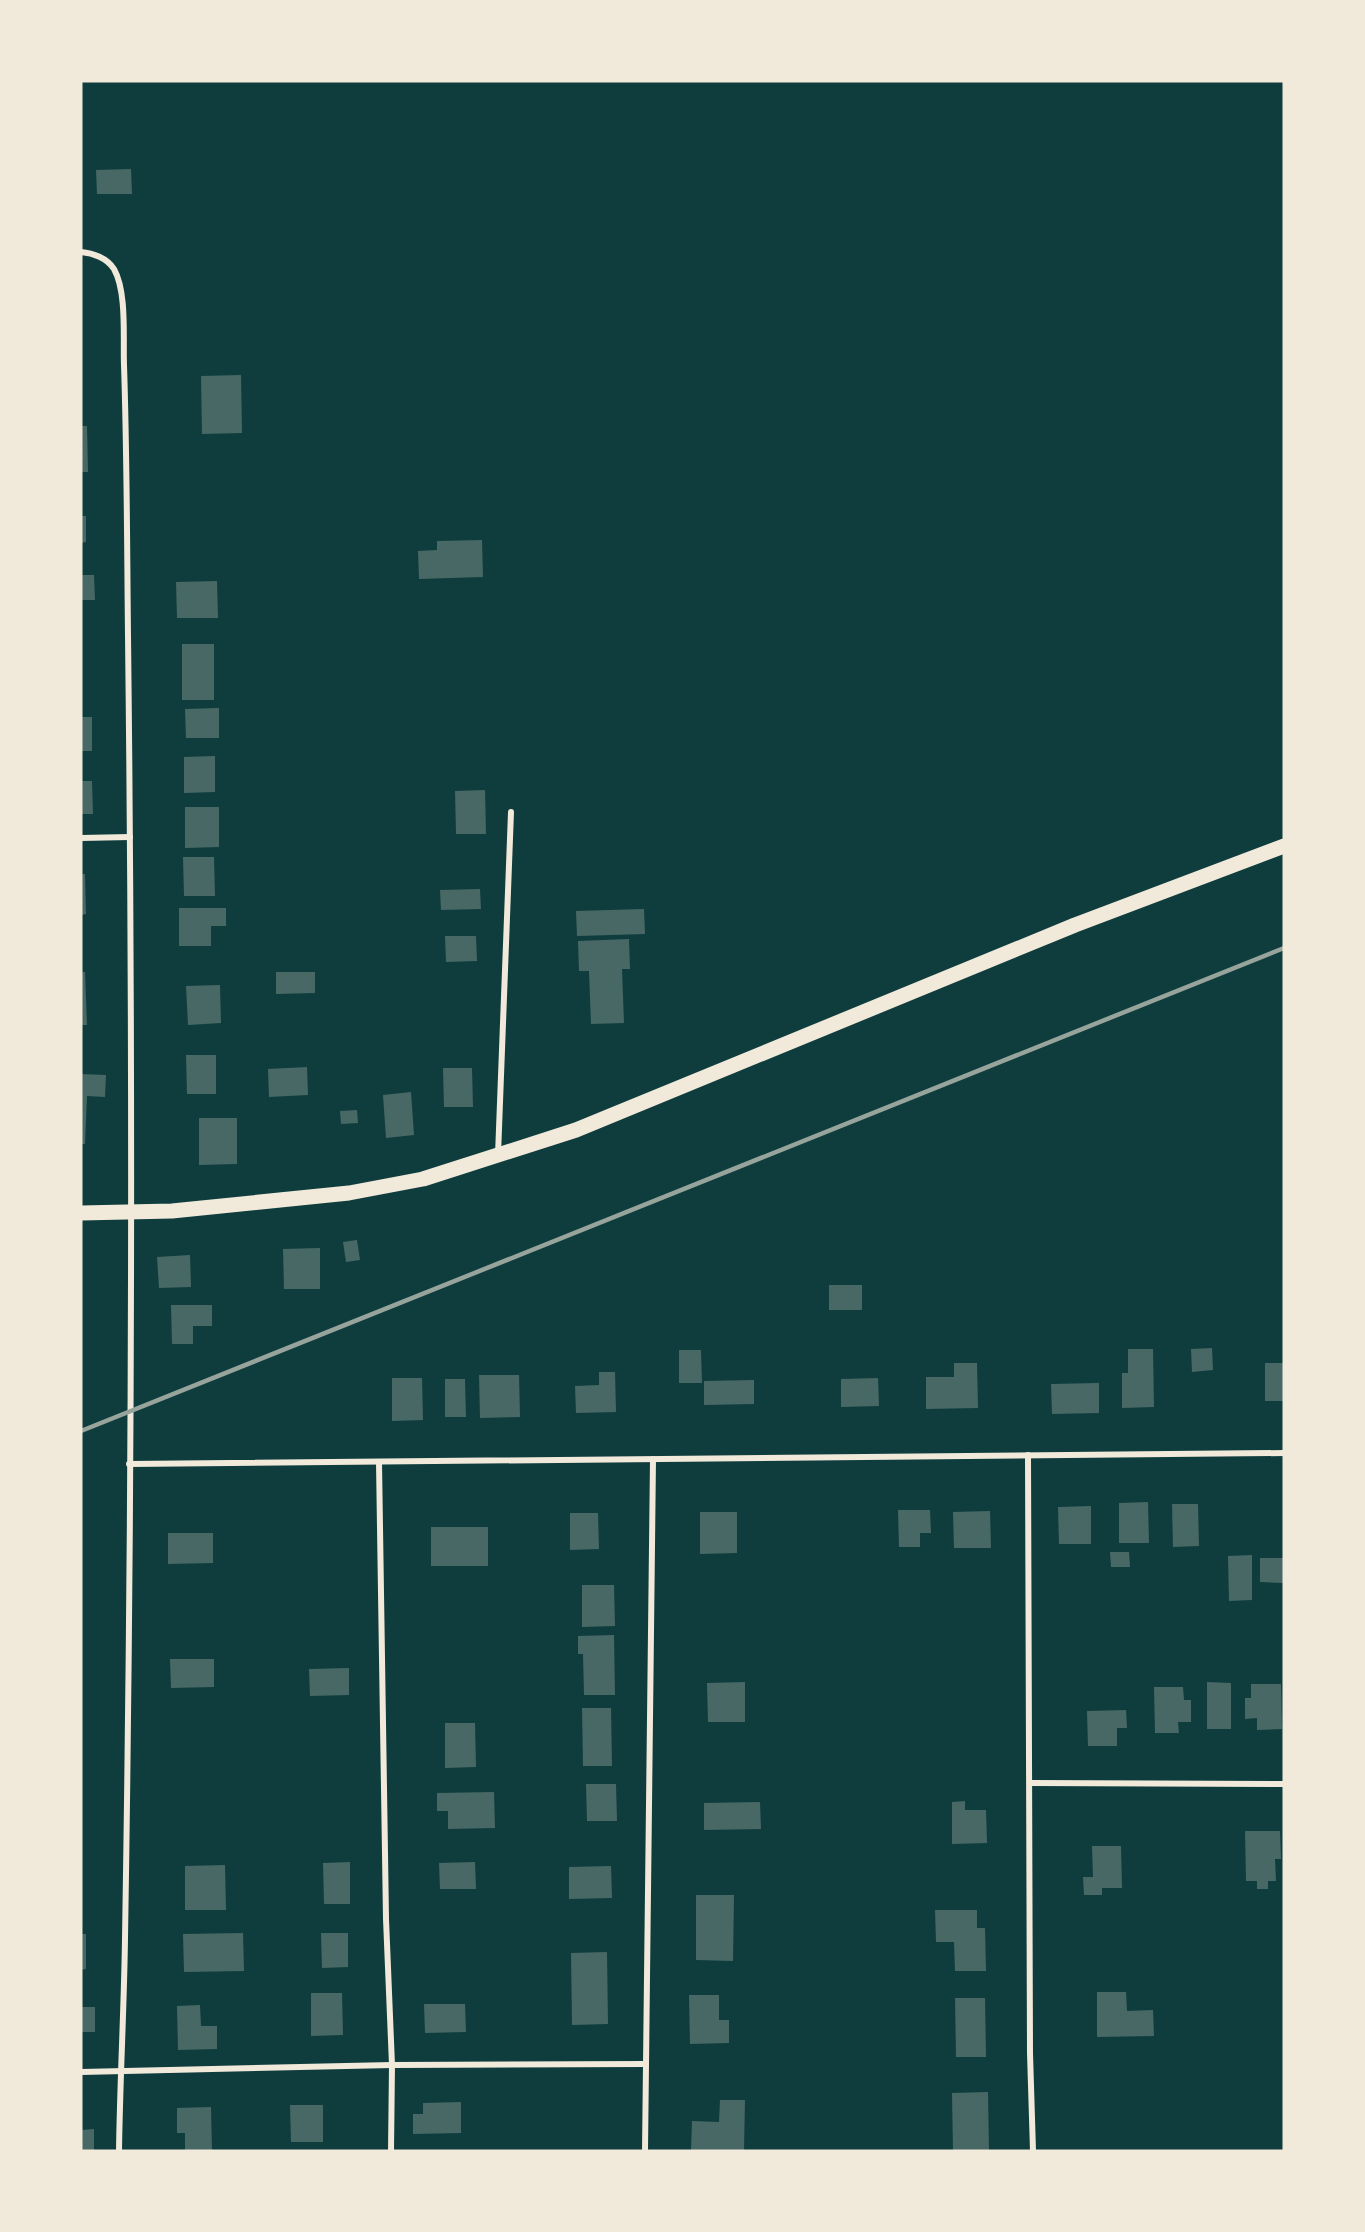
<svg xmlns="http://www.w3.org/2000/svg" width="1365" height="2232" font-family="'Zilla Slab',serif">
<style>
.building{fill:#486865}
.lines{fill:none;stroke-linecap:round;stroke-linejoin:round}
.minor{stroke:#f1e9da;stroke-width:6}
.primary{stroke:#f1e9da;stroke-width:15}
.rail{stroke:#97a49c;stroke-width:4.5}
</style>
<rect width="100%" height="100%" fill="#0f3d3e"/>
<g class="building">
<polygon points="131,169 132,194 97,194 96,170"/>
<polygon points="241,375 242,433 202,434 201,376"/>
<polygon points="81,426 87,426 88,472 81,472"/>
<polygon points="81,516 86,516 86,542 81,543"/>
<polygon points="482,540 483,577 419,579 418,551 437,550 437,541"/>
<polygon points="81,575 94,575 95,600 81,600"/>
<polygon points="217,581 218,618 177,618 176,582"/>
<rect x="182" y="644" width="32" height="56"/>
<polygon points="219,708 219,738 186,738 185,709"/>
<rect x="81" y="717" width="11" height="34"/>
<polygon points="215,756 215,792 184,793 184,757"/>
<polygon points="81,781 92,781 93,814 81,814"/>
<polygon points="485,790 486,834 456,834 455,791"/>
<polygon points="185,807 219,807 219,847 185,848"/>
<polygon points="183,857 214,857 215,896 184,896"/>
<polygon points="81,874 85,874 86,914 81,915"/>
<polygon points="480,889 481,909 441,910 440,890"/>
<polygon points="179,908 226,908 226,926 211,926 211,946 179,946"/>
<polygon points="644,909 645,934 577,936 576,911"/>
<polygon points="445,936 476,936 477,961 446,962"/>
<polygon points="629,939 630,969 622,969 624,1023 591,1024 589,971 579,971 578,941"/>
<polygon points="81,972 85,972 87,1025 81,1025"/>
<polygon points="276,972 315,972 315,993 276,994"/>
<polygon points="220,985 221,1023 188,1025 186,986"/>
<polygon points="186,1055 216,1055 216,1094 187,1094"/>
<polygon points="307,1067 308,1095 269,1097 268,1069"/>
<polygon points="443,1068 472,1068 473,1107 444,1107"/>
<polygon points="81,1074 106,1075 105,1097 87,1096 85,1144 81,1144"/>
<polygon points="411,1092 414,1135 386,1138 383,1095"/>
<polygon points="357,1110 358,1123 341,1124 340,1111"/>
<polygon points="199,1118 237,1118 237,1164 199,1165"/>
<polygon points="357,1240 360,1260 346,1262 343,1242"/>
<polygon points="320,1248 320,1289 284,1289 283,1249"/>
<polygon points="190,1255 191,1287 159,1288 157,1257"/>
<rect x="829" y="1285" width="33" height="25"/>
<polygon points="171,1305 212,1305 212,1326 193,1326 193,1344 172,1344"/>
<polygon points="1212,1348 1213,1370 1192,1372 1191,1349"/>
<polygon points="1128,1349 1153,1349 1154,1407 1122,1408 1122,1373 1128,1373"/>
<polygon points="679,1350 701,1350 702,1383 679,1383"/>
<polygon points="954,1363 977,1363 978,1408 926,1409 926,1377 954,1377"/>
<rect x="1265" y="1363" width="19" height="38"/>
<polygon points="599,1372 615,1372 616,1412 576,1413 575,1386 599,1385"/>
<polygon points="479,1375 519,1375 520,1417 480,1418"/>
<polygon points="392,1378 422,1378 423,1420 392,1421"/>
<polygon points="878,1378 879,1406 841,1407 841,1379"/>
<polygon points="445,1379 465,1379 466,1417 445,1417"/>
<polygon points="754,1380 754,1404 704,1405 704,1381"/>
<polygon points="1099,1383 1099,1413 1052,1414 1051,1384"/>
<polygon points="1148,1502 1149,1543 1119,1543 1119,1503"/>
<polygon points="1172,1504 1198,1504 1199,1546 1173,1547"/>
<polygon points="1091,1506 1091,1544 1059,1544 1058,1507"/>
<polygon points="898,1510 930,1510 931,1533 920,1533 920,1547 899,1547"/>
<polygon points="990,1511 991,1548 954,1548 953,1512"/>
<polygon points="700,1512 737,1512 737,1553 700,1554"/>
<polygon points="570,1513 598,1513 599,1549 570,1550"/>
<rect x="431" y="1527" width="57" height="39"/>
<polygon points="168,1533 213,1533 213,1563 168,1564"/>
<polygon points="1110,1552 1129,1552 1130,1567 1111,1567"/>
<polygon points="1252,1555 1252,1600 1229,1601 1228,1556"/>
<polygon points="1260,1558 1284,1558 1283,1583 1260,1582"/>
<polygon points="582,1585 614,1585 615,1626 582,1627"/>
<polygon points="614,1635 615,1695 584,1695 583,1654 578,1654 578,1636"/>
<polygon points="170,1659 214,1659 214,1687 171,1688"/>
<polygon points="349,1668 349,1695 310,1696 309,1669"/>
<polygon points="745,1682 745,1722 708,1722 707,1683"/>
<polygon points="1207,1682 1231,1683 1231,1729 1207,1729"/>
<polygon points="1251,1684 1281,1684 1282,1729 1257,1730 1257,1718 1245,1719 1245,1698 1251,1698"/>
<polygon points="1154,1687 1183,1687 1184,1700 1191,1700 1191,1722 1178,1722 1179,1733 1155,1733"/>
<polygon points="582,1708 611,1708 612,1766 583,1766"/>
<polygon points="1126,1710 1127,1728 1117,1728 1117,1746 1088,1746 1087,1711"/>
<polygon points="445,1723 475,1723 476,1767 445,1768"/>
<polygon points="586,1784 616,1784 617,1821 587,1821"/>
<polygon points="494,1792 495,1828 448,1829 448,1811 437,1811 437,1793"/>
<polygon points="965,1801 965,1810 986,1810 987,1843 952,1844 952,1802"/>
<polygon points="760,1802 761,1829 704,1830 704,1803"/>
<polygon points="1245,1831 1280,1831 1281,1859 1275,1859 1276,1881 1268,1881 1268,1889 1257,1889 1257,1881 1246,1881"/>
<polygon points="1092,1846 1121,1846 1122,1888 1102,1888 1102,1895 1084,1895 1083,1877 1093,1877"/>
<polygon points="350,1862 350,1904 324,1904 323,1863"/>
<polygon points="475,1862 476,1889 440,1889 439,1863"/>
<polygon points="225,1865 226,1910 185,1910 185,1866"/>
<polygon points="611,1866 612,1898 569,1899 569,1867"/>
<polygon points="696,1895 734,1895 733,1961 696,1960"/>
<polygon points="935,1910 977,1910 977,1928 985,1928 986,1971 955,1971 954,1942 936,1942"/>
<polygon points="243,1933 244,1971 184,1972 183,1934"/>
<polygon points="321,1933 348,1933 348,1967 322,1968"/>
<polygon points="81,1934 86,1934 86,1969 81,1970"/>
<polygon points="607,1952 608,2024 572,2025 571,1953"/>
<polygon points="1097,1992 1126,1992 1127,2011 1153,2010 1154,2036 1097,2037"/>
<polygon points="311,1993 342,1993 343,2035 311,2036"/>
<polygon points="689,1995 719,1995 719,2020 729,2020 729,2043 690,2044"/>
<polygon points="955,1998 985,1998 986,2057 956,2057"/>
<polygon points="424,2004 465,2004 466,2032 425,2033"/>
<polygon points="200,2005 201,2026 217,2026 217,2049 178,2050 177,2006"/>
<rect x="81" y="2007" width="14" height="25"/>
<polygon points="988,2092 989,2151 953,2151 952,2093"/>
<polygon points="720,2100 745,2100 744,2151 691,2151 692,2121 719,2122"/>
<polygon points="461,2102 461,2133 413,2134 413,2114 423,2114 423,2103"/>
<polygon points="290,2105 323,2105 323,2142 291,2142"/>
<polygon points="211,2107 212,2151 185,2151 185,2133 177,2133 177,2108"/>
<polygon points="94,2129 94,2151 81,2151 81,2130"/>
</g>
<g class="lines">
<g class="minor">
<path d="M81,252C93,253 107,258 114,269C127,292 123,338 124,365C127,455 127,545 128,635C133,1070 132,1504 125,1939C124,2009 120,2080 119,2151"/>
<polyline points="81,838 130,837"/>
<polyline points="498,1155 511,812"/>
<polyline points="1028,1455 1030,2053 1033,2151"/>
<polyline points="379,1462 386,1919 392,2065 391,2151"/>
<polyline points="129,1464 1284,1453"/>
<polyline points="1031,1783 1284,1784"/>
<polyline points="81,2072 392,2065 646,2064"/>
<polyline points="645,2151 653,1459"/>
</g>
<polyline class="primary" points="81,1213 172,1211 349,1193 423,1179 576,1130 1075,925 1284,846"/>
<polyline class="rail" points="81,1431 1284,948"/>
</g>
<rect width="1365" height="2232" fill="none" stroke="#f1e9da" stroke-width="165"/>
</svg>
